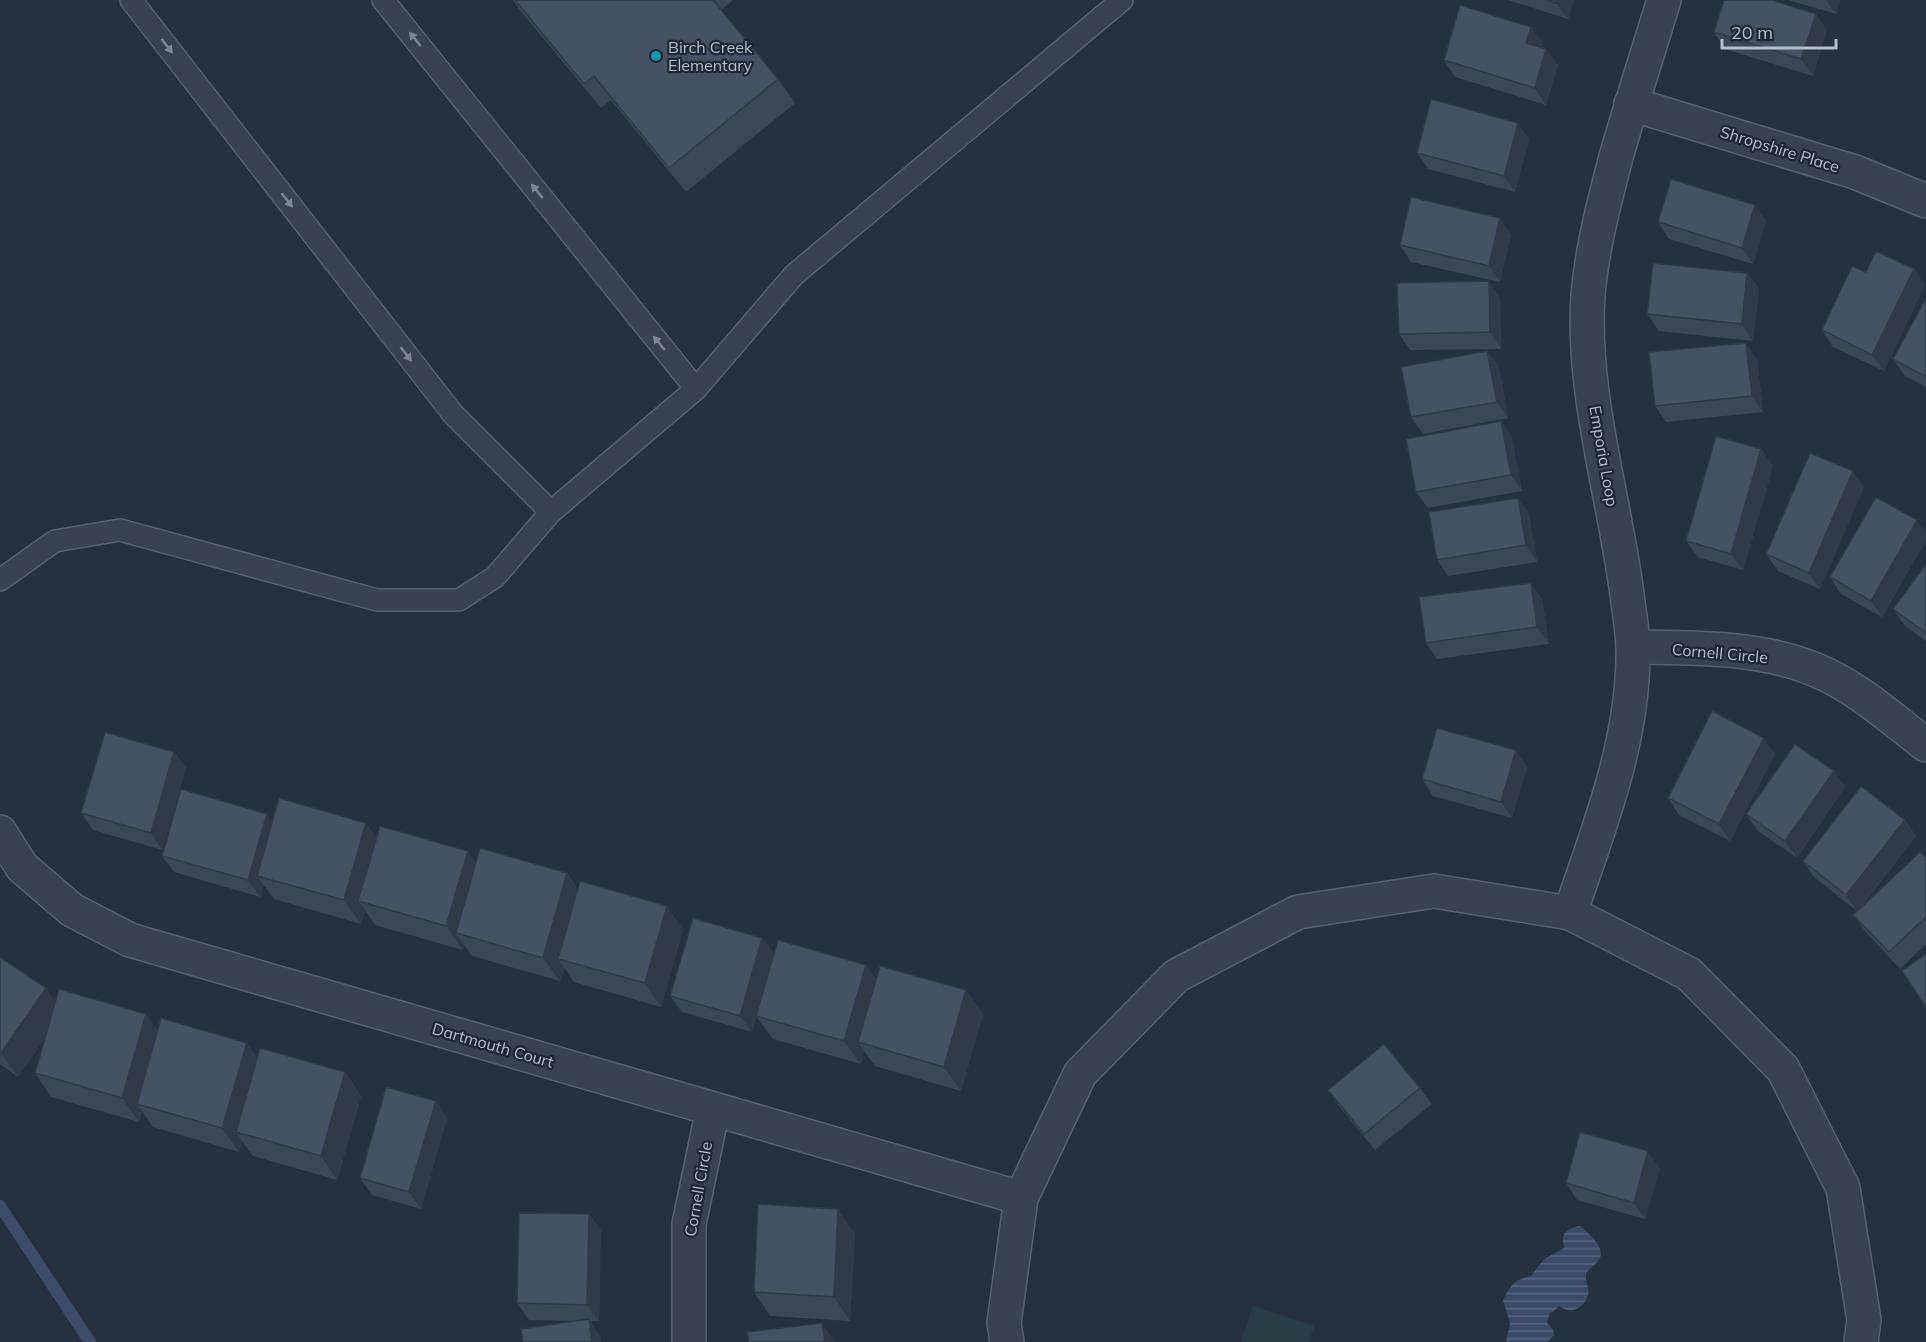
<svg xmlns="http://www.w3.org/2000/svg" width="1926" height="1342" font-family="Mulish,sans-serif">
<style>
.pitch{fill:#283d42}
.water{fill:url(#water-rules)}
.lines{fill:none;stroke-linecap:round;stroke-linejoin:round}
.stream{stroke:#3b4c6a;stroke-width:12}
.service-casing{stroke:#58606e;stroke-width:24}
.minor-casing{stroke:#58606e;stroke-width:36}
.service{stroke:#3a4251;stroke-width:21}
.minor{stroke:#3a4251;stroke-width:33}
.wall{fill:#3d4657}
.shaded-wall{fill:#323947}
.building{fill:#475165;stroke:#323947;stroke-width:1.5}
.oneway{fill:#7f8694}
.culture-dot{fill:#0f9aa8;stroke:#1f2736;stroke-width:2}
.labels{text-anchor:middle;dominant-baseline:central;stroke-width:4.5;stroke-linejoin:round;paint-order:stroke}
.poi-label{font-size:16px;fill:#b7bdcb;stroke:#1f2736;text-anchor:start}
.street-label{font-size:16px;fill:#b7bdcb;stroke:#1f2736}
</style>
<defs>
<pattern id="water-rules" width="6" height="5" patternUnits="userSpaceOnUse" patternTransform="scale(1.5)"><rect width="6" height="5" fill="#3b4c6a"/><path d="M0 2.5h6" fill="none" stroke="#55647e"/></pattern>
</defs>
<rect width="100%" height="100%" fill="#263041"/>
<polygon class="pitch" points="1253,1306 1314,1326 1309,1342 1241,1342"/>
<path class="water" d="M1580,1226C1589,1234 1608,1248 1598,1261C1594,1267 1587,1268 1586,1276C1585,1283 1590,1288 1588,1295C1584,1309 1570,1315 1559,1306L1554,1311L1550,1313L1547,1323L1553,1329L1554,1335L1548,1342H1506L1510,1323L1503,1300C1510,1285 1515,1279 1531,1276L1544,1259L1564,1248C1564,1245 1562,1242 1563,1239C1563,1230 1573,1227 1580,1226Z"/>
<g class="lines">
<polyline class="stream" points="0,1206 90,1342"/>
<defs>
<g id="service">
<polyline points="131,0 453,414 551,512"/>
<polyline points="383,0 696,389"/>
<polyline points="0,580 55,541 120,530 377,600 459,600 495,577 551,512 696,389 794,275 1122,0"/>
</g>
<g id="minor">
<polyline points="1631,104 1855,172 1926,201"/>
<path d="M1633,647C1693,648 1759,646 1816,670C1857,687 1891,718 1926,745"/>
<polyline points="0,832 22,867 72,910 130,940 1021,1198"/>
<path d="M1570,913C1599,828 1634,741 1633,649C1633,634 1630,618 1628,602C1616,502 1581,395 1588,295C1592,248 1604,203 1616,157C1631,105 1648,52 1664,0"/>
<polyline points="689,1342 689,1224 713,1109"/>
<polyline points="1007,1342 1004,1323 1021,1198 1080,1074 1176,976 1298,912 1434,891 1570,913 1689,974 1783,1069 1843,1188 1864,1320 1861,1342"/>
</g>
</defs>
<use href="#service" class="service-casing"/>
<use href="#minor" class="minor-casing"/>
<use href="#service" class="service"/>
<use href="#minor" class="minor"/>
</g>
<g class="wall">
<polygon points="513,0 733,0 721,10 778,79 795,103 686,192 611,100 601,108 519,9"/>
<polygon points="1508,0 1574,0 1568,19"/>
<polygon points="1788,0 1840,0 1836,14"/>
<polygon points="1827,30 1813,76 1725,49 1714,32"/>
<polygon points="1543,43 1541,48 1558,65 1546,105 1455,77 1444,60"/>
<polygon points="1529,139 1515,192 1428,169 1417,153"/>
<polygon points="1755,205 1766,221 1753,264 1669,239 1658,222"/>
<polygon points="1511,234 1500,282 1411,262 1400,245"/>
<polygon points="1914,269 1925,285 1884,371 1833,347 1822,330 1866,272"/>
<polygon points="1747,273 1759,289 1753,341 1659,331 1647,314"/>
<polygon points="1500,298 1501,349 1410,350 1399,334"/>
<polygon points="1926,298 1926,387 1905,376 1893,359"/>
<polygon points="1487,351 1499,367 1508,418 1423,434 1411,417"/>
<polygon points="1757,359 1763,412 1666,422 1655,406"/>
<polygon points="1501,421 1512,438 1522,491 1428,508 1416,492"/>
<polygon points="1761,449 1773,466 1743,570 1698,557 1686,541"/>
<polygon points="1864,487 1820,589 1778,571 1766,554"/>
<polygon points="1529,514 1537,562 1448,576 1437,560"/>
<polygon points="1926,533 1926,540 1882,617 1841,594 1830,577"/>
<polygon points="1926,564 1926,641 1905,626 1893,609"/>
<polygon points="1542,599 1549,644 1437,659 1426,643"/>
<polygon points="174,752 186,768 162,850 93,830 81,813"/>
<polygon points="1775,754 1730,841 1679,815 1668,798"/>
<polygon points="1527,767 1512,818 1433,796 1422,779"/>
<polygon points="1834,771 1845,787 1797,858 1758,831 1746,814"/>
<polygon points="1905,820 1916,836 1858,911 1926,858 1926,944 1900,969 1865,931 1853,915 1857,911 1814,877 1803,861"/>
<polygon points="273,821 377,838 476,862 567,873 578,889 683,930 661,1007 574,982 564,967 560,981 472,956 464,945 463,950 375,925 365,910 361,924 274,899 263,884 260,897 174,872 162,856"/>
<polygon points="762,938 774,954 752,1032 682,1012 670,996"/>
<polygon points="0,957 46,988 55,1002 258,1058 345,1072 361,1096 337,1180 253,1156 242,1141 239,1152 153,1127 142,1111 139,1122 51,1097 35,1073 45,1038 18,1077 0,1064"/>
<polygon points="866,965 876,980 966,990 983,1014 961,1091 875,1066 864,1051 861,1064 773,1039 756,1016"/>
<polygon points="1420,1088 1432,1104 1375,1150 1339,1106 1328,1090"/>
<polygon points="436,1101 447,1118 421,1209 372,1195 360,1178"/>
<polygon points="1660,1168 1645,1219 1577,1200 1566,1183"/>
<polygon points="589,1214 601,1231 599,1321 590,1321 600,1336 601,1342 523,1342 577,1321 529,1320 517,1303"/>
<polygon points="855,1233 850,1321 770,1316 754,1292"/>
</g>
<g class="shaded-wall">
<polygon points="1557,0 1574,0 1568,19 1556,3"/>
<polygon points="1826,0 1840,0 1836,14"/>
<polygon points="1816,14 1827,30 1813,76 1801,59"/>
<polygon points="1531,27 1543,43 1538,59 1526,43"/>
<polygon points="1546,49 1558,65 1546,105 1535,88"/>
<polygon points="1518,123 1529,139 1515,192 1504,176"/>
<polygon points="1755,205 1766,221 1753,264 1742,248"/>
<polygon points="1500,218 1511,234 1500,282 1489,266"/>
<polygon points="1914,269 1925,285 1884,371 1872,355"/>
<polygon points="1747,273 1759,289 1753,341 1742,324"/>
<polygon points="1489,281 1500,298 1501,349 1490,332"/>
<polygon points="1746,343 1757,359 1763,412 1752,396"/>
<polygon points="1487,351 1499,367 1508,418 1497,402"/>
<polygon points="1501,421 1512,438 1522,491 1511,475"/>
<polygon points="1761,449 1773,466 1743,570 1731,554"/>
<polygon points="1853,471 1864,487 1820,589 1809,573"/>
<polygon points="1518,498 1529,514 1537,562 1526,545"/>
<polygon points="1917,520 1926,533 1926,540 1882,617 1871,601"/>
<polygon points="1531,583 1542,599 1549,644 1537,627"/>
<polygon points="1764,738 1775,754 1730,841 1719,824"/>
<polygon points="1516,750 1527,767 1512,818 1501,802"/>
<polygon points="174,752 186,768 162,850 151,833"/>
<polygon points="1834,771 1845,787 1797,858 1785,841"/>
<polygon points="267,814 279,830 257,876 263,884 260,897 248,880"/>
<polygon points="1905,820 1916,836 1857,911 1846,895"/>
<polygon points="366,823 383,847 358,901 365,910 361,924 344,900"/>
<polygon points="468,851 484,874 456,933 464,945 463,950 446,926"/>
<polygon points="567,873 584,897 558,959 564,967 560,981 543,958"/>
<polygon points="667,906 683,930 661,1007 645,983"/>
<polygon points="762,938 774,954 752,1032 740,1016"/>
<polygon points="866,965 882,989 858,1042 864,1051 861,1064 844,1041"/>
<polygon points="46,988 63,1012 18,1077 1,1053"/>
<polygon points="966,990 983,1014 961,1091 944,1067"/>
<polygon points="146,1014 163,1038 137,1104 142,1111 139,1122 122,1098"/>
<polygon points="247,1043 264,1066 236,1132 242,1141 239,1152 222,1128"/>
<polygon points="345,1072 361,1096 337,1180 321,1156"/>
<polygon points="436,1101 447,1118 421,1209 409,1192"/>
<polygon points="1648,1151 1660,1168 1645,1219 1634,1203"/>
<polygon points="838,1209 855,1233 850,1321 834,1297"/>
<polygon points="589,1214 601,1231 599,1321 587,1305"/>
<polygon points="589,1319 600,1336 601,1342 592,1342"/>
<polygon points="822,1323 835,1342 825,1342"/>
</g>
<g class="building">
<polygon points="515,0 713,0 778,79 669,168 594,76 584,84"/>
<polygon points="1547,0 1557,0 1556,3"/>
<polygon points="1724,0 1772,0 1816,14 1801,59 1714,32"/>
<polygon points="1460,5 1531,27 1526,43 1546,49 1535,88 1444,60"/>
<polygon points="1431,99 1518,123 1504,176 1417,153"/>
<polygon points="1671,179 1755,205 1742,248 1658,222"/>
<polygon points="1411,197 1500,218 1489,266 1400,245"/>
<polygon points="1876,251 1914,269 1872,355 1822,330 1852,266 1866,272"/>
<polygon points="1653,263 1747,273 1742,324 1647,314"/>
<polygon points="1489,281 1490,332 1399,334 1397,283"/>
<polygon points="1926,298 1926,377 1893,359"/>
<polygon points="1746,343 1752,396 1655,406 1649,352"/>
<polygon points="1487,351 1497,402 1411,417 1401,367"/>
<polygon points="1501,421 1511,475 1416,492 1406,439"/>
<polygon points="1716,436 1761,449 1731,554 1686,541"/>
<polygon points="1810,453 1853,471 1809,573 1766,554"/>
<polygon points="1876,497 1917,520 1871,601 1830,577"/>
<polygon points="1518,498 1526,545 1437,560 1429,512"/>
<polygon points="1926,564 1926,633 1893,609"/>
<polygon points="1531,583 1537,627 1426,643 1419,597"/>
<polygon points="1712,711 1764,738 1719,824 1668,798"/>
<polygon points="1437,728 1516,750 1501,802 1422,779"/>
<polygon points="105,732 174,752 151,833 81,813"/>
<polygon points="1795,744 1834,771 1785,841 1746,814"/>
<polygon points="1861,786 1905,820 1846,895 1803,861"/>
<polygon points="181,789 267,814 248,880 162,856"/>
<polygon points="279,798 366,823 344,900 257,876"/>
<polygon points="380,826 468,851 446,926 358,901"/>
<polygon points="480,848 567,873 543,958 456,933"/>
<polygon points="1920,852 1926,858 1926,917 1889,952 1853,915"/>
<polygon points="580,881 667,906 645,983 558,959"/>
<polygon points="693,918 762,938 740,1016 670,996"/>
<polygon points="778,940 866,965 844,1041 756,1016"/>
<polygon points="1926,954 1926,1007 1902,971"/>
<polygon points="0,957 46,988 1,1053 0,1052"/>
<polygon points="880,966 966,990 944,1067 858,1042"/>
<polygon points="59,989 146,1014 122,1098 35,1073"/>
<polygon points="161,1018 247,1043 222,1128 137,1104"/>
<polygon points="1384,1044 1420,1088 1364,1134 1328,1090"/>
<polygon points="260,1048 345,1072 321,1156 236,1132"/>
<polygon points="386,1087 436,1101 409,1192 360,1178"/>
<polygon points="1580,1132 1648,1151 1634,1203 1566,1183"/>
<polygon points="758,1204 838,1209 834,1297 754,1292"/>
<polygon points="519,1213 589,1214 587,1305 517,1303"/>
<polygon points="589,1319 592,1342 523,1342 521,1329"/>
<polygon points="822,1323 825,1342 749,1342 747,1332"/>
</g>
<defs><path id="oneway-solid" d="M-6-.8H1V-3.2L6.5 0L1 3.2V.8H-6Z" transform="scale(1.5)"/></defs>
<g class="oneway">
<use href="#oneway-solid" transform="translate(415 39) rotate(-129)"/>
<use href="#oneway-solid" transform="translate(167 46) rotate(52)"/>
<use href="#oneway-solid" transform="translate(537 191) rotate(-129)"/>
<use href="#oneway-solid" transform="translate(287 200) rotate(52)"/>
<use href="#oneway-solid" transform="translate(659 343) rotate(-129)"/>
<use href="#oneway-solid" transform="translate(406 354) rotate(52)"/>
</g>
<circle class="culture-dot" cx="656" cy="56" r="6"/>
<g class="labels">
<g class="poi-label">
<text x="668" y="47">Birch Creek<tspan x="668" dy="18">Elementary</tspan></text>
</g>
<g class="street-label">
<text transform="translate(1780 149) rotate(17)">Shropshire Place</text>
<text transform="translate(1604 456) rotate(80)">Emporia Loop</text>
<text transform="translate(1720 653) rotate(5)">Cornell Circle</text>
<text transform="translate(493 1045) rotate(16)">Dartmouth Court</text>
<text transform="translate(698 1189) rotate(-80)">Cornell Circle</text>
</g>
</g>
<path d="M1722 39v9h114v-9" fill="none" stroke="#b7bdcb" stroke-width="3"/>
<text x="1731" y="39" font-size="18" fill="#b7bdcb" stroke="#1f2736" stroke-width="4.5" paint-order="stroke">20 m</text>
</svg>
